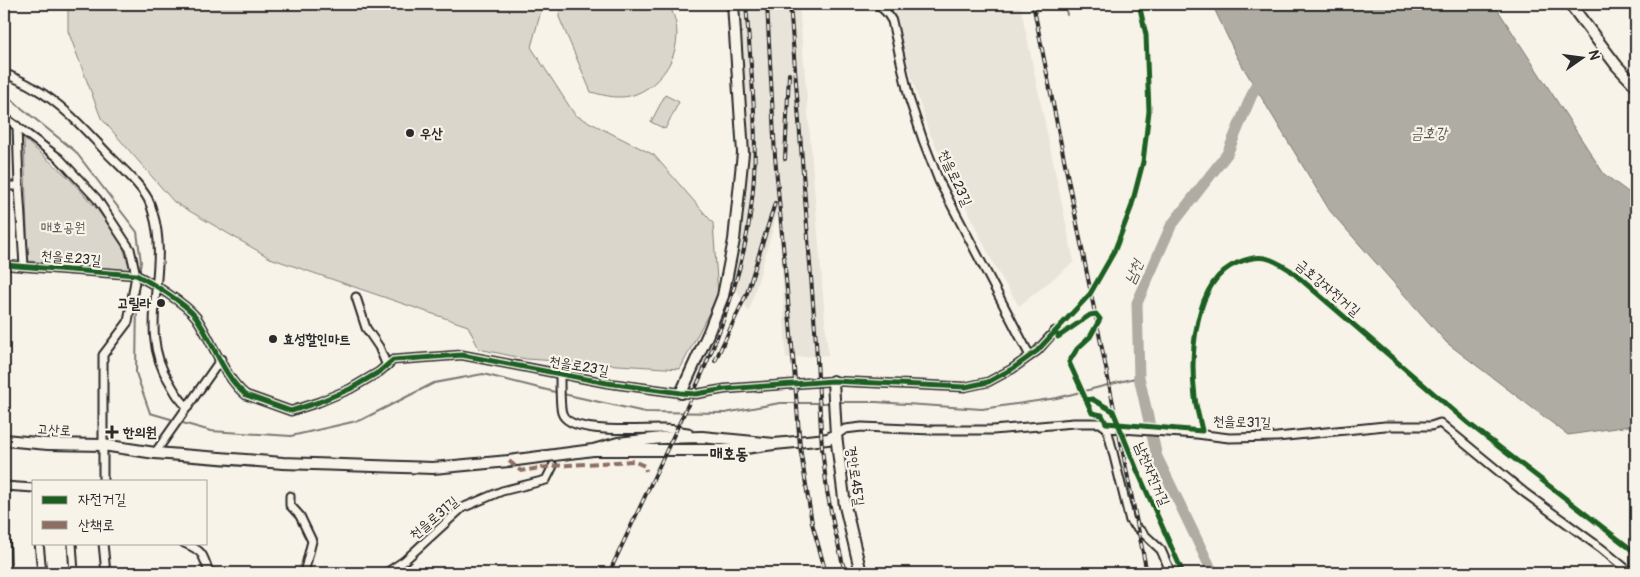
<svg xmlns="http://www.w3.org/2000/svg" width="1640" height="577" font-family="Pangolin,'Poor Story',sans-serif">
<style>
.built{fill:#e8e4da}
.green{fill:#dad6cc;stroke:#82807c}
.water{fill:#afaca4;stroke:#7a7874}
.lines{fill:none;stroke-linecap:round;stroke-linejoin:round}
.stream{stroke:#7a7874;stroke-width:2}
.river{stroke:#afaca4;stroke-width:11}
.street-casing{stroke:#2b2b2b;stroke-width:11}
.secondary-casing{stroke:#2b2b2b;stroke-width:14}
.street{stroke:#f7f3e8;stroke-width:7}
.secondary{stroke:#f7f3e8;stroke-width:10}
.rail-casing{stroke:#2b2b2b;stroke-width:4}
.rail{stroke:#f7f3e8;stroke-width:2;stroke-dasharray:5.5;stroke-linecap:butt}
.quiet{stroke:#8d6e63;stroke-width:4;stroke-dasharray:8 4;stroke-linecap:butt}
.cycleway-casing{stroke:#f7f3e8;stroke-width:8}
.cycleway{stroke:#1b5e20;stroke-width:5}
.poi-dot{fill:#2b2b2b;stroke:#f7f3e8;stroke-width:2}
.labels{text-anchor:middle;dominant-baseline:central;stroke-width:4.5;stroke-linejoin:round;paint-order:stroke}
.poi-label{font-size:14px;font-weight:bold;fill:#2b2b2b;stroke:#f7f3e8;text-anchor:start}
.street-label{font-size:14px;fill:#2b2b2b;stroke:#f7f3e8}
.park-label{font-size:14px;fill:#575653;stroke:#f7f3e8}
.water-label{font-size:15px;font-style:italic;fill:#53524f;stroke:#f7f3e8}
.quarter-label{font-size:16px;font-weight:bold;fill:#2b2b2b;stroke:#f7f3e8}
</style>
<rect width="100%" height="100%" fill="#f7f3e8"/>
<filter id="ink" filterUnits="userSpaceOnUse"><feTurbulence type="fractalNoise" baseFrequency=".02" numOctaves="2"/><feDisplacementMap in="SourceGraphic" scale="10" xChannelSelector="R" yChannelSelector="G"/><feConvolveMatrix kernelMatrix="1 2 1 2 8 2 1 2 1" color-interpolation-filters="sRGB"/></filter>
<g filter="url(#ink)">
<g class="built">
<polygon points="736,4 799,4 828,355 786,358 779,207 749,312 731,280 737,255 746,164"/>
<polygon points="877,4 1020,4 1074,262 1019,306 996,269 928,130 898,33"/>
</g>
<g class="green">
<polygon points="68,4 543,4 531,47 575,115 654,155 713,223 718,295 680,369 526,359 479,349 468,326 270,258 174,202 101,118 68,31"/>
<path d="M560,4H668C689,36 671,80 636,94C621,100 606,96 591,92L559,17Z"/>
<polygon points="665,95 679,102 665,129 651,122"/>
<polygon points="24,139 68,177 96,208 121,242 131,271 28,261"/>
</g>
<polygon class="water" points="1212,4 1494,4 1604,174 1636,198 1636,425 1568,435 1447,343 1330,211 1237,57"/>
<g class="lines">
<g class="stream">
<polyline points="1065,4 1067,15"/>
<polyline points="4,94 75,151 137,232 141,262 139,274"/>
<polyline points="139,278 137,299 136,373 150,413 174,420"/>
<polyline points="563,394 645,412 725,413 780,403 831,403"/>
<polyline points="838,402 876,402 982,409 1057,398 1139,377"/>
<polyline points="179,422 211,431 291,436 361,420 434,383 483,374 559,393"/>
</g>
<polyline class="river" points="1213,573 1157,457 1139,377 1137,303 1171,226 1227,154 1261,73"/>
<defs>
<g id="street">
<polyline points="878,4 887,13 892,21 909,98 923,140 939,181 1030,356"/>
<path d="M4,73C14,78 25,82 34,88C64,105 87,132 110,156C123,169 139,183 148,199C150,203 152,209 153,213C171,271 135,330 170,383C175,392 180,401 188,407"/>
<polyline points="4,117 59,158 97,199 130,249 136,275 128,322 103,355 103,481"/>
<polyline points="17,126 19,186 24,266"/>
<polyline points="4,186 19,186"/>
<path d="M4,265L136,275C152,283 185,303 196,317C212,340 224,378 246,395L291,411L319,402L350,389L379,372L393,360L462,355L607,383L681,393L696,394L725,389L833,381L965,387L988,382L1012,369L1037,351L1055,331"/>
<polyline points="356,297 366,328 379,347 387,366"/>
<path d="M560,374C560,380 560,408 562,413C569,436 645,428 665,429C673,429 681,431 688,432"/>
<polyline points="1107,428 1130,521 1161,550 1171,573"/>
<polyline points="836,435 845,429 862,427 932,430 993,430 1074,423 1100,423 1107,428 1197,434 1229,438 1277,437 1385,426 1431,426 1440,423 1525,493 1602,549 1631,573"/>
<polyline points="155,453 221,359"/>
<polyline points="4,486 34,488"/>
<polyline points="290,496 290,505 300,516 312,541 304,573"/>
<polyline points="39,543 42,573"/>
<polyline points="72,543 74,573"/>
<polyline points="103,543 106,573"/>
<path d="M184,543C203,551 203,554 209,573"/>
<polyline points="386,573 404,561 462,508 502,491 546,480 553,466"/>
</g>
<g id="secondary">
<polyline points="1570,4 1617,66 1636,86"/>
<polyline points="833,381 836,435 845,506 861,573"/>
<polyline points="681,393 708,334 723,296 734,240 743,153 733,4"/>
<polyline points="4,440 48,444 103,445 155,453 283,463 433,468 509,461 593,450 618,443 662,438 702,437 774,444 731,450 593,450"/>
<polyline points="774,444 828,439 836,435"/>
<polyline points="4,543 5,573"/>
</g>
</defs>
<use href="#street" class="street-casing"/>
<use href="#secondary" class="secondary-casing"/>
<use href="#street" class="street"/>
<use href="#secondary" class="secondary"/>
<defs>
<g id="rail">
<polyline points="767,4 775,156 794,368 800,447 812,523 826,573"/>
<polyline points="790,4 816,342 822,448 827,491 834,527 845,573"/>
<polyline points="1033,4 1147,573"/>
<polyline points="785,159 789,74"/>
<polyline points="715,361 747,293 775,203"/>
<path d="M609,573C629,530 650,486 670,443C706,368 741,291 751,208C760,140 751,71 746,4"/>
</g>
</defs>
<use href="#rail" class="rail-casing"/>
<use href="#rail" class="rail"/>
<polyline class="quiet" points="509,461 521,471 553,466 633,461 645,466 646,471"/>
<defs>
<g id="cycleway">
<path d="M4,265L136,275C152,283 185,303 196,317C212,340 224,378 246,395L291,411L319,402L350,389L379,372L393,360L462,355L607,383L681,393L696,394L725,389L833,381L965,387L988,382L1012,369L1037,351L1090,294L1114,252L1131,208L1143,162L1149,111L1146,35L1139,4"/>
<path d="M1058,335V337L1090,315L1096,314L1100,319L1090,337L1077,349L1069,362L1092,413L1102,415L1106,423L1202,431C1200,420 1196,409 1195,397C1190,358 1193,281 1237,263C1260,253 1270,257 1290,270L1468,423L1636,553"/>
<polyline points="1086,400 1092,399 1113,411 1137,470 1183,573"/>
</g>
</defs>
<use href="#cycleway" class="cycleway-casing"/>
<use href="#cycleway" class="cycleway"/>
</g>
</g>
<g class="poi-dot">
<circle cx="410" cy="133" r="5"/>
<circle cx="161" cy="303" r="5"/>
<circle cx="273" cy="339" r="5"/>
<path d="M109.5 424.5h5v5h5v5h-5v5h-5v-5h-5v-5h5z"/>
</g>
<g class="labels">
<g class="poi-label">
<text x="420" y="133">우산</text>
<text x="151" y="303" text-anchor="end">고릴라</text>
<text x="283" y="339">효성할인마트</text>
<text x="123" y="432">한의원</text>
</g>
<g class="street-label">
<text transform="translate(955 178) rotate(65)">천을로23길</text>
<text transform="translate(71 258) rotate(5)">천을로23길</text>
<text transform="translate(1328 288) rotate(40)">금호강자전거길</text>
<text transform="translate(579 366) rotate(10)">천을로23길</text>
<text transform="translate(1242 422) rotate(2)">천을로31길</text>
<text transform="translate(54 430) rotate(3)">고산로</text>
<text transform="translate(1152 474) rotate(67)">남천자전거길</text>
<text transform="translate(855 476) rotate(82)">경안로45길</text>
<text transform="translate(434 518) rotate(-40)">천을로31길</text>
</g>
<g class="park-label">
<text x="63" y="227">매호공원</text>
</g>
<g class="water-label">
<text x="1429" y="133">금호강</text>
<text transform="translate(1134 272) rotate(-66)">남천</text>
</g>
<g class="quarter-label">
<text x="729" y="454">매호동</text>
</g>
</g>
<rect width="1640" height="577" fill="none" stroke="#f7f3e8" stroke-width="20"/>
<rect x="10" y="10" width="1620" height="557" fill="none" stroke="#2b2b2b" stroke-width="2" filter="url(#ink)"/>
<rect x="32" y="480" width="175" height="65" fill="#f7f3e8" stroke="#a5a39c"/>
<rect x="42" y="496" width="25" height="8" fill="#1b5e20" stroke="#a5a39c"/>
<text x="78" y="504" font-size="15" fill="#2b2b2b">자전거길</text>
<rect x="42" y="521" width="25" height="8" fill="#8d6e63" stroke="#a5a39c"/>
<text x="78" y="530" font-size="15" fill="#2b2b2b">산책로</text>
<g transform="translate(1582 58) rotate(76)" stroke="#f7f3e8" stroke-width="4" paint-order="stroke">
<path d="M0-4L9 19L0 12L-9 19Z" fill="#2b2b2b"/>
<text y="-8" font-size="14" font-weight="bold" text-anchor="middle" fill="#2b2b2b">N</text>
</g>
</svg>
